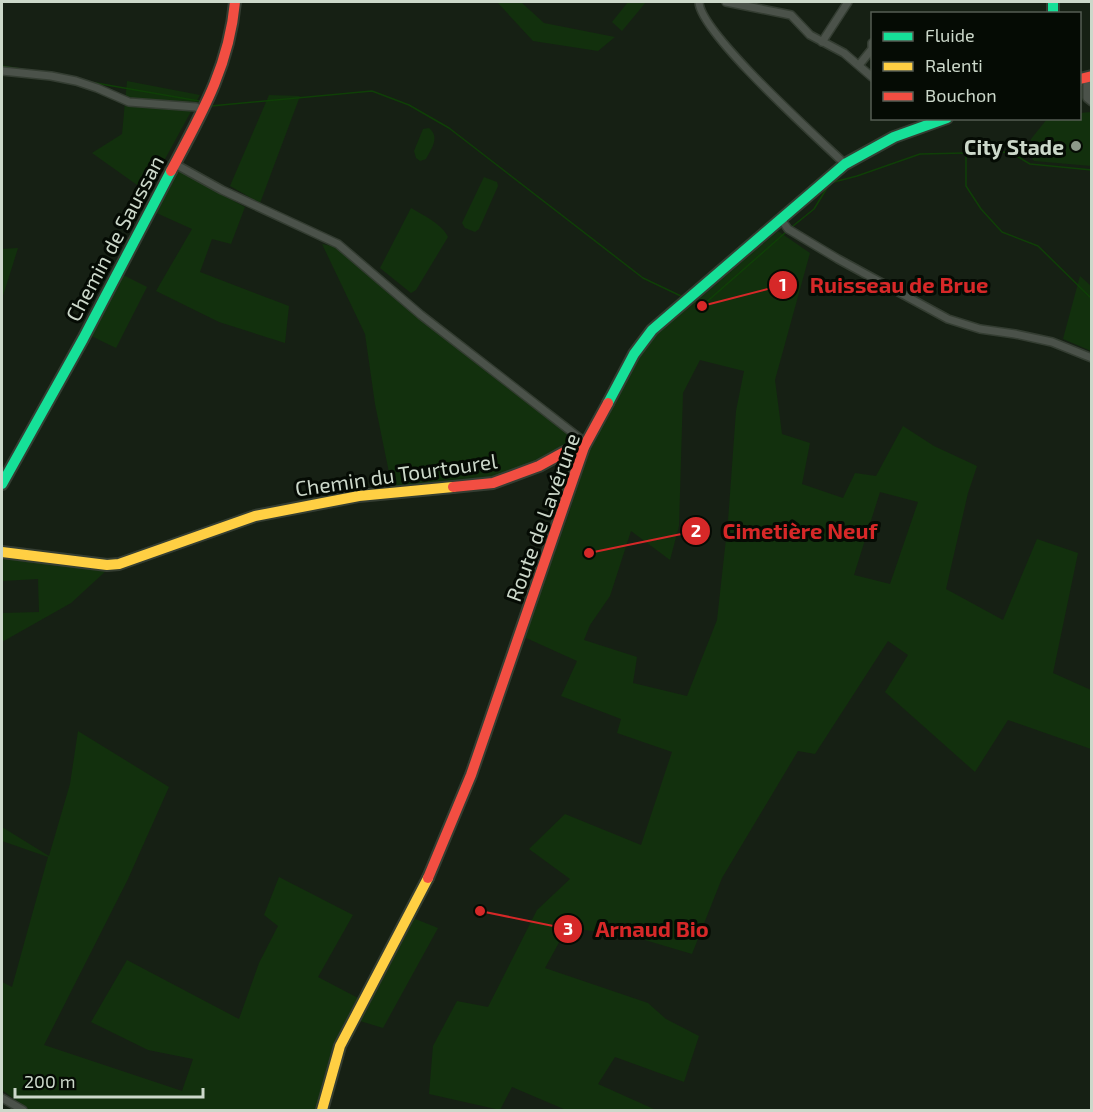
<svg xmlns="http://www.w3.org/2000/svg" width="1093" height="1112" font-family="'Exo 2',sans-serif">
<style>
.green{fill:#12300d;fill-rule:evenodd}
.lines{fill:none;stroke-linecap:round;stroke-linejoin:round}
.stream{stroke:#0f3f07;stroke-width:1.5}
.street-casing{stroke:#343d32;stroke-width:10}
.fast-casing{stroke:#343d32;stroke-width:14}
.slow-casing{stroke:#343d32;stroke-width:14}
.jam-casing{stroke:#343d32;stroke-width:14}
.street{stroke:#4b524a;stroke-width:7}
.fast{stroke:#16e098;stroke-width:10}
.slow{stroke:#ffcf43;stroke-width:10}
.jam{stroke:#f24e42;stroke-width:10}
.poi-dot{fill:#8c988a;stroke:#050b04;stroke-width:2}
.labels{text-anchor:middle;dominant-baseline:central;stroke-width:6;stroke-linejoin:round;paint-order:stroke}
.poi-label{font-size:21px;font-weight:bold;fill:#ccd8ca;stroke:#050b04;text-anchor:end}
.street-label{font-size:21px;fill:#ccd8ca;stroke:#050b04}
.leader{fill:none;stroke:#d62828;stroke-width:2}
.callout-dot{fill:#d62828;stroke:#050b04;stroke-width:2}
.mark-label{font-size:18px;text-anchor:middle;font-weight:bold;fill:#fff}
.callout-label{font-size:22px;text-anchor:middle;font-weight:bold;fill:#d62828;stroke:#050b04;stroke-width:6;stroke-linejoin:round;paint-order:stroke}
</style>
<rect width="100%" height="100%" fill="#162014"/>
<g class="green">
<polygon points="497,2 521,2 544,23 615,37 598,51 533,41"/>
<polygon points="628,2 646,2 622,31 612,22"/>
<polygon points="127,81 200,95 147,192 92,153 122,134"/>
<polygon points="269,95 300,96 260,203 230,186"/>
<polygon points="1091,112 1091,166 1034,161 1029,154 1031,139 1047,119 1080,118 1080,113"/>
<path d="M429,128C440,137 432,148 426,159L420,161L416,158L414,151L423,129Z"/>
<polygon points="175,169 245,207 231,244 212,239 200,272 289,306 285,343 219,322 156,291 192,229 152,211"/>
<polygon points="484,177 497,182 498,186 479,229 475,232 465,228 462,223"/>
<path d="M411,208C423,215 442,224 448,237L416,290L411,293L380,268Z"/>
<path d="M778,231L810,253L775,380L782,434L810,443L802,484L843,498L855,473L876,476L903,426L934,446L977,466L968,493L946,589L1003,620L1037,539L1078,553L1053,673L1091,690V749L1008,720L975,772L885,692L908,655L888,641L815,754L798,751L722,878L692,954L628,935L567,928L545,968L648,1003L666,1019L699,1036L684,1082L615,1057L598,1084L656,1110H566L512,1087L500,1110L429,1094L433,1046L457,1001L488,1007L537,910L570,879L529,849L565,814L641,845L672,752L617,733L621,719L561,696L577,661L524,637L570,510L585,459L642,347L654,334L686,310ZM700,360L744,371L736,411L728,521L717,620L687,696L633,683L637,657L584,640L590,625L610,596L631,531L670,560L679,526L683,393ZM880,492L918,502L890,584L854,575Z"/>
<polygon points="322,244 337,247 412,313 575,440 537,463 490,480 392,487 375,404 365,334"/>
<polygon points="18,248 2,299 2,249"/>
<polygon points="121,274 147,287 116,348 89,335"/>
<polygon points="1080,276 1091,286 1091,351 1063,339"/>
<polygon points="2,555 108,569 71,603 2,642 2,613 39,612 38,579 2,581"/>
<polygon points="78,731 169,787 128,879 44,1045 182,1091 193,1059 148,1050 91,1022 127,960 239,1019 259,963 278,926 264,915 279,877 353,915 318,977 360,999 331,1056 317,1110 30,1110 2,1090 2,982 12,987 48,857 2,841 2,827 49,856 70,784"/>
<polygon points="413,918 438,928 383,1028 360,1021"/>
</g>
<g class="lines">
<g class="stream">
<polyline points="2,66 27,70"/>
<polyline points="84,81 199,101"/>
<polyline points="211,106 372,91 409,105 449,128 643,278 683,297"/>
<polyline points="966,153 966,186 981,209 1002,232 1038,246 1092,299"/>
<polyline points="793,226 814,209 830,183 857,176 920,154 1010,152 1030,164 1092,170"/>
<polyline points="694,301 702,306 786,232"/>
</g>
<defs>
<g id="street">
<path d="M699,2C700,33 818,138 845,164"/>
<polyline points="726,2 791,15 810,35 844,53 872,77"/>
<polyline points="822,42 848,2"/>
<polyline points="859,65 872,49 872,43"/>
<polyline points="2,71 51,76 76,81 97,88 129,102 196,107 202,110"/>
<polyline points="1087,77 1087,98 1092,102"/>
<polyline points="175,164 222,190 338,244 421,315 586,443"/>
<polyline points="781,219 788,229 838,259 948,319 980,329 1015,334 1052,342 1092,358"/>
<polyline points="2,1098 23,1110"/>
</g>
<g id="fast">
<polyline points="1053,2 1053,14"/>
<polyline points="608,403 634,354 652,330 845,164 894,137 947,118"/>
<polyline points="2,484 83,339 171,171"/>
</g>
<g id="slow">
<polyline points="2,552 107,565 119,564 255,516 359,496 453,487"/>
<polyline points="322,1110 340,1046 428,878"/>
</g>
<g id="jam">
<polyline points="1080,79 1092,76"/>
<path d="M171,171C201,115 229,67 235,2"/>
<polyline points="453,487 493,483 539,466 570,449 584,447"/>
<polyline points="428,878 471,775 584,447 608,403"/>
</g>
</defs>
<use href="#street" class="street-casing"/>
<use href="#fast" class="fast-casing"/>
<use href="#slow" class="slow-casing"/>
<use href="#jam" class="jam-casing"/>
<use href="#street" class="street"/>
<use href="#fast" class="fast"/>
<use href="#slow" class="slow"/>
<use href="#jam" class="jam"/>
</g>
<circle class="poi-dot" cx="1076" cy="146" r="6"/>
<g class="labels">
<g class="poi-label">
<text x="1064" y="146">City Stade</text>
</g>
<g class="street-label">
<text transform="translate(114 238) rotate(-62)">Chemin de Saussan</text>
<text transform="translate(396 474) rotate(-8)">Chemin du Tourtourel</text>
<text transform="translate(542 517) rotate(-70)">Route de Lavérune</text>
</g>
</g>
<path class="leader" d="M702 306L783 285M589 553L696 531M480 911L568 929"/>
<g class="callout-dot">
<circle cx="702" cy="306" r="6"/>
<circle cx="589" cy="553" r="6"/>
<circle cx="480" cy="911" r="6"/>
<circle cx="783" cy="285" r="15"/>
<circle cx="696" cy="531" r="15"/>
<circle cx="568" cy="929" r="15"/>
</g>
<g class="mark-label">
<text x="783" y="291">1</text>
<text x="696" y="537">2</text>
<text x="568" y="935">3</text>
</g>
<g class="callout-label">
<text x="899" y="293">Ruisseau de Brue</text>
<text x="800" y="539">Cimetière Neuf</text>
<text x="652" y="937">Arnaud Bio</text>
</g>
<rect width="1093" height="1112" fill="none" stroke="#ccd8ca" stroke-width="6"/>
<rect x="871" y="12" width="210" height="108" fill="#050b04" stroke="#555d53" stroke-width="1.5"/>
<rect x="883" y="32" width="30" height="9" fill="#16e098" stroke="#555d53" stroke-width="1.5"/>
<text x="925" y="42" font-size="18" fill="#ccd8ca">Fluide</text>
<rect x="883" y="62" width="30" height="9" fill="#ffcf43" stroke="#555d53" stroke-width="1.5"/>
<text x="925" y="72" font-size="18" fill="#ccd8ca">Ralenti</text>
<rect x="883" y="92" width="30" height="9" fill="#f24e42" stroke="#555d53" stroke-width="1.5"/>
<text x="925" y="102" font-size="18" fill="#ccd8ca">Bouchon</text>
<path d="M15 1088v9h188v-9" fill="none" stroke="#ccd8ca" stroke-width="3"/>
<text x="24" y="1088" font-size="18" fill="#ccd8ca" stroke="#050b04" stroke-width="4.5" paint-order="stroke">200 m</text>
</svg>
